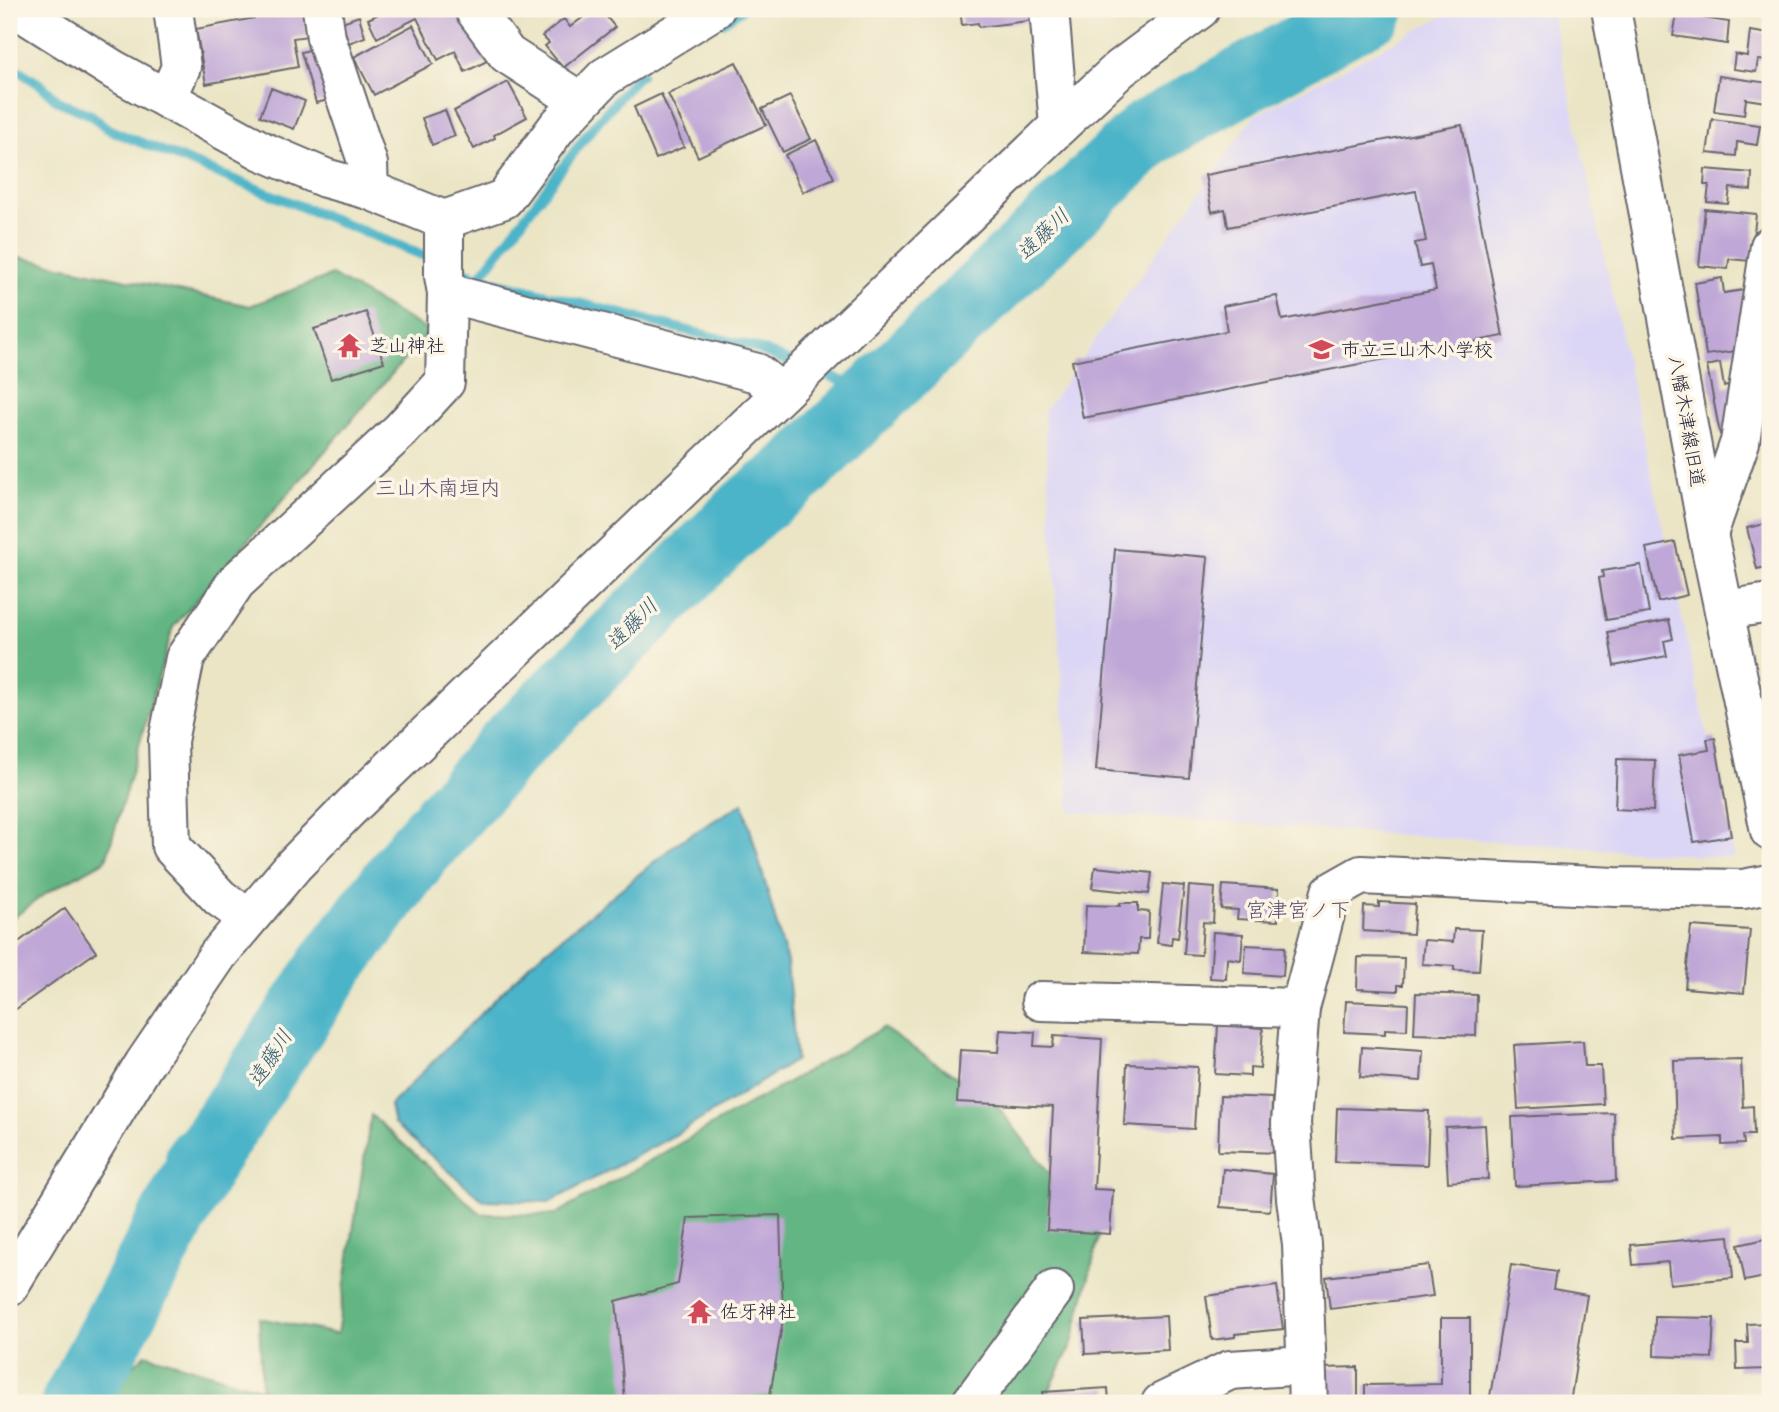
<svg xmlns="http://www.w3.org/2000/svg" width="1779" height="1412" font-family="'Shantell Sans','Klee One',sans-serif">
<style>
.built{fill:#dcd6f6}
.forest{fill:#64b683;stroke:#436c5f;stroke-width:2}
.water{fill:#4bb4c8;stroke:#366b82;stroke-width:2}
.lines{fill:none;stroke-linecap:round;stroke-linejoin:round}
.stream{stroke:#4bb4c8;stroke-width:10}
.river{stroke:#4bb4c8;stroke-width:68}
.building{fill:#bfa7d7}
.street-casing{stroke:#68666c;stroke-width:42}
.secondary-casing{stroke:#68666c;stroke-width:42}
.street{stroke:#fff;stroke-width:38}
.secondary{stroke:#fff;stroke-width:38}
.labels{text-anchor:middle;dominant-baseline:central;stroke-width:7;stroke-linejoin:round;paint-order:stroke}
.poi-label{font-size:19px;fill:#22223b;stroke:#fcf5e5;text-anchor:start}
.street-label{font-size:19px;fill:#22223b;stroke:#fcf5e5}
.water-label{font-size:21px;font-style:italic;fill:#325c73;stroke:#fcf5e5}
.neighbourhood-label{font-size:21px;fill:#595172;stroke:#fcf5e5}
</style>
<rect width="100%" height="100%" fill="#fcf5e5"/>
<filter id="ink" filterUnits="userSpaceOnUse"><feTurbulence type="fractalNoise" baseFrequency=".0143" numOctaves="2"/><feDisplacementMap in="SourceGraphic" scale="14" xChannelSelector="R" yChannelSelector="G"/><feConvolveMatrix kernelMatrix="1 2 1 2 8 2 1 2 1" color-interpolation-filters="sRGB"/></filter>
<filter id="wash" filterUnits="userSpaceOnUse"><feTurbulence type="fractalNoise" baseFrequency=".00686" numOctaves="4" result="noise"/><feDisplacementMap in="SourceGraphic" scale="28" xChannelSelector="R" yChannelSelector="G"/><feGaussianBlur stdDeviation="1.57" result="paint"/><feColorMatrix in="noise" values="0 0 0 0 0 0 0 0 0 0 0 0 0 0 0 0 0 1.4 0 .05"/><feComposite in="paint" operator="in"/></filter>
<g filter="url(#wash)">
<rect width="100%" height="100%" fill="#ebe5c6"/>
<polygon class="built" points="1457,9 1551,9 1734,858 1070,812 1044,412 1254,116"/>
<g class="forest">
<polygon points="9,255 250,306 332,275 429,331 173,627 106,860 46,893 9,921"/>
<polygon points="883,1028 994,1102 1099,1237 1072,1344 1043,1403 96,1403 98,1397 146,1354 262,1389 259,1318 337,1334 371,1115 481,1214 554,1215"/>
</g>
<polygon class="water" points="743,803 787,962 796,1060 679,1133 550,1202 483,1200 394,1124 390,1105 532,962 677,843"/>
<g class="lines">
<g class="stream">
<polyline points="722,22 742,9"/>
<polyline points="9,64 41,85 58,101 91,115 108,129 132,139 435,260"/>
<polyline points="450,266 479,278 753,347 801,366"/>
<polyline points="479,278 593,127 636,78 641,75"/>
<polyline points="816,371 876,394"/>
</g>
<polyline class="river" points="75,1403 202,1163 199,1159 206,1155 334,962 418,851 511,745 749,509 789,478 1148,133 1371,9"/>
</g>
<g id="blocks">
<g class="building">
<polygon points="303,9 308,36 293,38 298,67 206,84 196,29"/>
<polygon points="389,9 461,9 487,61 465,72 455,51 438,60 417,18 377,38 368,19"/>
<polygon points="594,9 600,9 615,27 563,68 545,46 549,43 542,36 564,19 570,27"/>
<polygon points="960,9 1034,9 1036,20 979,27 978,23 962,25"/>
<polygon points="1677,14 1729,22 1727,44 1673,36"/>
<polygon points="359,16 365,37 349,43 342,22"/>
<polygon points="413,25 433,64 374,95 354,57"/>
<polygon points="1750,31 1770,34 1770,61 1758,60 1756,72 1733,69 1735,54 1747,56"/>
<polygon points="322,47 337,98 316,103 301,52"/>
<polygon points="736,62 766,125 698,157 668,94"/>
<polygon points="1719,76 1769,83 1767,102 1746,99 1744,115 1714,111"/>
<polygon points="508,82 527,117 494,135 495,138 474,149 454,111"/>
<polygon points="271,88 305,101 294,129 260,116"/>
<polygon points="661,94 684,147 656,159 634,107"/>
<polygon points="790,96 811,139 783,152 762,109"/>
<polygon points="445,110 455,136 432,145 422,118"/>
<polygon points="1712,119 1760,125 1757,145 1737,142 1736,156 1707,153"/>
<polygon points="1462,125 1503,336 1083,418 1072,361 1227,331 1223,306 1277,296 1282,320 1436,290 1431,265 1420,267 1415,243 1426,241 1416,191 1228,227 1225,209 1212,212 1205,175"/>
<polygon points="816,140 834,178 803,192 785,155"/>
<polygon points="1705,169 1752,173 1751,190 1730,188 1728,204 1707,202 1709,185 1704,185"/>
<polygon points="1705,209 1756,214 1751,261 1729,259 1728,269 1699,266"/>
<polygon points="1722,278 1724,293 1744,290 1743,350 1706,355 1695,283"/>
<polygon points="366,312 384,362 331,379 314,329"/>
<polygon points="1720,363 1724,387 1734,384 1734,431 1720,434 1707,366"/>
<polygon points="1770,523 1770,566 1757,569 1747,528"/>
<polygon points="1675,542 1687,595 1658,602 1646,548"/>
<polygon points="1115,549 1208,557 1189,778 1096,770"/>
<polygon points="1641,565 1649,613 1606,620 1599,578 1603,577 1602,571"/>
<polygon points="1669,620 1673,639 1664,641 1667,656 1614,666 1608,632"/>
<polygon points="1715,738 1731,836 1694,842 1679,755 1709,750 1707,739"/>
<polygon points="1617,759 1655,760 1653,811 1615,809"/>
<polygon points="1095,867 1152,873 1149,894 1092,888"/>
<polygon points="1163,884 1184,886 1178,938 1172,937 1171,945 1157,943"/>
<polygon points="1223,885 1279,889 1278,921 1237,919 1238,910 1221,909"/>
<polygon points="1189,886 1215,888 1213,923 1203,922 1201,955 1184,954"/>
<polygon points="1379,902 1415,904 1413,934 1363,931 1364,906 1379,907"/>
<polygon points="1120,903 1138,903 1138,911 1149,912 1148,939 1139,939 1138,954 1084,952 1086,905 1120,906"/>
<polygon points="65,908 96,952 9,1014 9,949"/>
<polygon points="1691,926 1750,930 1744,993 1685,988"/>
<polygon points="1454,929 1482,930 1479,971 1454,970 1454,966 1422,964 1424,940 1453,942"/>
<polygon points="1213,932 1243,934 1241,960 1227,958 1226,979 1210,978"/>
<polygon points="1246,945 1285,947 1283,976 1244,973"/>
<polygon points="1358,957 1404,958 1403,985 1398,985 1398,991 1357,989"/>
<polygon points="1416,993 1477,995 1476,1036 1414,1034"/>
<polygon points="1346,1001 1408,1004 1407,1030 1385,1029 1385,1034 1344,1032"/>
<polygon points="1218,1025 1263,1028 1260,1068 1250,1067 1250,1076 1215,1074"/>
<polygon points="1000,1030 1035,1032 1034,1046 1053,1047 1054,1036 1102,1039 1094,1189 1113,1190 1110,1234 1047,1230 1053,1107 957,1102 960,1050 998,1052"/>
<polygon points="1583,1041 1585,1066 1601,1066 1603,1104 1518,1109 1514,1045"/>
<polygon points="1362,1047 1423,1051 1421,1081 1360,1077"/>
<polygon points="1741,1059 1743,1107 1753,1106 1754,1135 1743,1135 1744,1144 1722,1145 1722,1137 1676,1139 1674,1061"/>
<polygon points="1127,1064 1198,1067 1194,1129 1124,1125"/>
<polygon points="1220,1096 1272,1098 1271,1134 1281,1134 1280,1153 1218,1151"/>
<polygon points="1337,1108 1429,1111 1427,1165 1335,1162"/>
<polygon points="1614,1113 1616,1181 1515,1186 1512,1117"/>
<polygon points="1485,1125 1488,1179 1448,1182 1445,1127"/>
<polygon points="1223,1169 1273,1174 1270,1211 1220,1207"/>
<polygon points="780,1215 783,1320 770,1395 625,1401 616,1301 678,1284 688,1218"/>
<polygon points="1729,1236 1733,1278 1670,1284 1668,1262 1633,1265 1631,1245"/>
<polygon points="1770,1238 1770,1276 1745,1281 1738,1245"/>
<polygon points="1428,1265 1433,1296 1330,1309 1326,1277"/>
<polygon points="1511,1265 1556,1272 1553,1289 1587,1295 1570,1403 1489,1403"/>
<polygon points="1277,1286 1283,1329 1235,1334 1235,1337 1212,1340 1206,1296"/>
<polygon points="1166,1316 1168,1350 1085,1354 1083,1320"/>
<polygon points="1655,1317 1714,1318 1712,1358 1654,1356"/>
<polygon points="1441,1318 1470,1318 1470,1403 1365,1403 1365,1385 1441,1384"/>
<polygon points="1770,1323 1770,1369 1737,1370 1736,1343 1748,1343 1747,1324"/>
<polygon points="1358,1367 1358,1403 1323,1403 1322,1368"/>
<polygon points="1108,1388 1109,1403 1044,1403 1043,1392"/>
</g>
</g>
</g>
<g filter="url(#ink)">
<use href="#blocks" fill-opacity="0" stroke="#68666c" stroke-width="2"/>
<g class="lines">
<defs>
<g id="street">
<polyline points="17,9 114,70 262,151 325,178 369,190 444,220 504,199 558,126 605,77 715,9"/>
<polyline points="322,9 326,38 368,164 369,190"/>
<polyline points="474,9 507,54 581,102"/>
<polyline points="1049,9 1059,126"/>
<polyline points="167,99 181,67 173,9"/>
<polyline points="447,293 757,373 781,393"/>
<polyline points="1708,534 1740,442 1770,246"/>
<polyline points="1725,610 1770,603"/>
<polyline points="248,918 220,898 171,846 168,741 185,658 236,582 400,431 445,382 447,293 444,276 444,220"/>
<polyline points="1041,1001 1300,1008"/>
<polyline points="971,1403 1054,1290"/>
<polyline points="1161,1403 1230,1370 1306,1365"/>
<polyline points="1308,1403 1302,1245 1296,1198 1291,1123 1300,1008 1331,892 1361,875 1615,887 1743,889 1770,884"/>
</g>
<g id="secondary">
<polyline points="1611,9 1708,534 1770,831"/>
<polyline points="9,1286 144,1064 218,955 294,865 351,807 1059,126 1120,69 1200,9"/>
</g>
</defs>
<use href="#street" class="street-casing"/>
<use href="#secondary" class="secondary-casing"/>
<use href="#street" class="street"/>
<use href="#secondary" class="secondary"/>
</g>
</g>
<defs>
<symbol id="temple-bare" viewBox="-9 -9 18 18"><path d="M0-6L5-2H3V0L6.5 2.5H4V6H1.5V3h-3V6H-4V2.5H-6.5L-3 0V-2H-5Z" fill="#d1495b" stroke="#fcf5e5" stroke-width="2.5" paint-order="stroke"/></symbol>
<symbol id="school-bare" viewBox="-9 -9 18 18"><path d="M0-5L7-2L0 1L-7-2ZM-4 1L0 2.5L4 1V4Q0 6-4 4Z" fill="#d1495b" stroke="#fcf5e5" stroke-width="2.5" paint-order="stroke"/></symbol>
</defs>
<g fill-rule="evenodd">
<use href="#temple-bare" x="332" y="328" width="35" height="35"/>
<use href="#school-bare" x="1304" y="332" width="35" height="35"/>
<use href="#temple-bare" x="682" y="1294" width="35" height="35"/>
</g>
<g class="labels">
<g class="poi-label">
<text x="369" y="345">芝山神社</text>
<text x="1341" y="349">市立三山木小学校</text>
<text x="720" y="1311">佐牙神社</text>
</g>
<g class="street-label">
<text transform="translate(1687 421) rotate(80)">八幡木津線旧道</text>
</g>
<g class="water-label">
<text transform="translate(1043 234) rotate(-44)">遠藤川</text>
<text transform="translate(632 624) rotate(-45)">遠藤川</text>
<text transform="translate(270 1058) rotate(-57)">遠藤川</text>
</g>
<g class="neighbourhood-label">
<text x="438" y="488">三山木南垣内</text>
<text x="1298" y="910">宮津宮ノ下</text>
</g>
</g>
<rect width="1779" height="1412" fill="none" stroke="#fcf5e5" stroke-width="35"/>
</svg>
